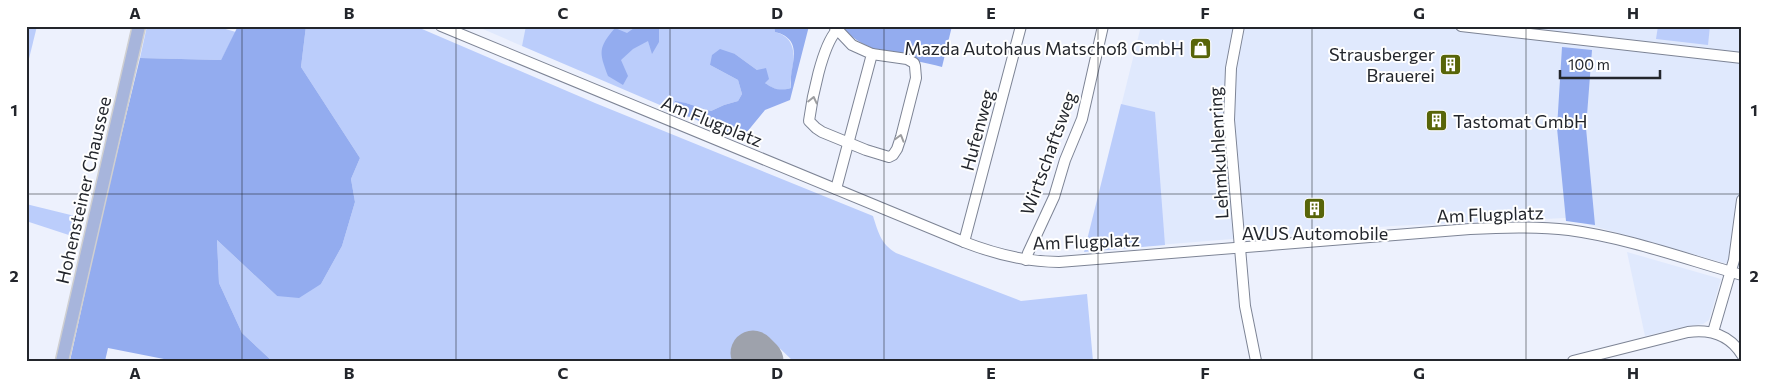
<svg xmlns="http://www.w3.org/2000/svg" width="1768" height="387" font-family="Commissioner,sans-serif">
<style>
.built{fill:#e0e9fd}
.green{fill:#bbcdfb}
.forest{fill:#93acef}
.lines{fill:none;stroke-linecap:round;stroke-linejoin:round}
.runway{stroke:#9ea2ac;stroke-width:45}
.minor-casing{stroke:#7d8495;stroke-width:12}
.major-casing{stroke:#cfcfd1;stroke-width:15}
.minor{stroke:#fff;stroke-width:10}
.major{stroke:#a7b5dc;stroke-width:12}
.oneway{stroke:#9c9da0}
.grid{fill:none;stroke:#23262c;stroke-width:1;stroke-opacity:0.55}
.labels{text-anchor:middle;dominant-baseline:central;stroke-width:4;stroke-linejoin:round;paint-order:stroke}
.poi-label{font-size:18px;fill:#23262c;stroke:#fff;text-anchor:end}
.street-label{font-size:18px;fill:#23262c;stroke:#fff}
.neatline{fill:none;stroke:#23262c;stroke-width:2}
.grid-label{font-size:16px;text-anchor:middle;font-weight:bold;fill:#23262c}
</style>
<rect width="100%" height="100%" fill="#edf1fd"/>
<g class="built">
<polygon points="476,26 527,26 522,46"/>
<polygon points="1141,26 1742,26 1742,268 1565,218 1392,226 1085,251"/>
<polygon points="1627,252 1721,279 1709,320 1703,324 1688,326 1645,336"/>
</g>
<g class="green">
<polygon points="26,26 37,26 26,71"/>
<polygon points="147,26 215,26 236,32 221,60 140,58"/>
<path d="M306,26H415L595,103L873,216C878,232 881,244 896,253L1021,301L1087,294L1093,361H793L768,337L746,361H272L242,333L219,283L217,240L277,296L321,284L342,246L355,202L351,179L360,158L301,67Z"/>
<path d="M526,26H774L775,32C801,39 793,63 790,83L791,88L780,91L771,87L765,83L757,70L735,54L710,65L738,80L742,94L738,101L724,105L711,111L686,103L675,102L674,111L522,46Z"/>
<polygon points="1658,26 1710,26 1708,45 1656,39"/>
<polygon points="1121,104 1155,112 1165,245 1084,252"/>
<polygon points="26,204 83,218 78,238 26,221"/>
</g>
<g class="forest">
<polygon points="238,26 306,26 301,67 360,158 351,179 355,202 342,246 321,284 299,298 277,296 217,240 219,283 242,333 272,361 174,361 108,348 105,361 70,361 102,215 140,58 221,60"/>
<path d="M637,26H659V42L652,54L648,41L633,49L621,60L628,76L623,85L608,76C599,52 598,48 615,28L627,33Z"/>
<path d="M774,26H809L790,100L765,110L742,138L674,111L675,101L686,103L711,111L724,105L738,101L742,94L738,80L710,65L712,55L720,49L735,54L757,70L766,68L769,79L765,83C775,90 780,91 791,88C788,67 807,40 775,32Z"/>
<path d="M841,26H952L942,67C908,58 864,54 841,26Z"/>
<polygon points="1562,47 1592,50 1586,128 1595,225 1566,221 1557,128"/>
</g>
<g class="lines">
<polyline class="runway" points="753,353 761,361"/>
<defs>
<g id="minor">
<path d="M441,26L964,242C995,254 1025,262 1059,262L1470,229C1503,227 1536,226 1569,230C1628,238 1685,259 1742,275"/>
<polyline points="834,26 852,45 872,54 836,189"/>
<polyline points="1239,26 1231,68 1229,120 1245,306 1256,361"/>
<polyline points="1461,26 1742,58"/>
<path d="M837,30C822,46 812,98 809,121L816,128L822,132L866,150L889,157L893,155L897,149L901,137L916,78L915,66L914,63L907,59L872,54"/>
<polyline points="964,242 1021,26"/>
<polyline points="1026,260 1028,253 1054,197 1065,160 1082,119 1103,26"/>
<polyline points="1713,332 1734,260 1742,200"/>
<path d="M1573,361L1688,332C1710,329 1730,335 1742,355"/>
</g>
<polyline id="major" points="62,361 139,26"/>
</defs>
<use href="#minor" class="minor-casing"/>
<use href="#major" class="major-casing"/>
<use href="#minor" class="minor"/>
<use href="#major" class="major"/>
</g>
<defs><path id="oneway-chevron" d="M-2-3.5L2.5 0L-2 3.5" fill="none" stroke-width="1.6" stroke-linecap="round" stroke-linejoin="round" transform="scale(1.25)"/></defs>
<g class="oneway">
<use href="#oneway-chevron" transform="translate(813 100) rotate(-77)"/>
<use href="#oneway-chevron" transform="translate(900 138) rotate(-74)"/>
</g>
<path class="grid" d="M242,26V361M456,26V361M670,26V361M884,26V361M1098,26V361M1312,26V361M1526,26V361M26,194H1742"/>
<defs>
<symbol id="shop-square" viewBox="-11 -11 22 22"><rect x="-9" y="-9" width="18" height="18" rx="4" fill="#586509" stroke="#fff"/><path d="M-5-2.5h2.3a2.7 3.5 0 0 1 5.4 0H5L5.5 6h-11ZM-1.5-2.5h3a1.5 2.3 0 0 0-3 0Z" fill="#fff"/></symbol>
<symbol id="building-square" viewBox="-11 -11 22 22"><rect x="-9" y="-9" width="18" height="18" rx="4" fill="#586509" stroke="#fff"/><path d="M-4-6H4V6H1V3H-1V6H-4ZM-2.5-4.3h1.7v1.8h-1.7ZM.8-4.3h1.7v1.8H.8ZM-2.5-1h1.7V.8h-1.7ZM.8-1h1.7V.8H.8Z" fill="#fff"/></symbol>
</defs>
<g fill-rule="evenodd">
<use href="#shop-square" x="1188" y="36" width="25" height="25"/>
<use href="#building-square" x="1438" y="52" width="25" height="25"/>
<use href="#building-square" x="1424" y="108" width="25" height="25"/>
<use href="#building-square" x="1302" y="196" width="25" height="25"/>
</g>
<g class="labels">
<g class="poi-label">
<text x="1184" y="48">Mazda Autohaus Matschoß GmbH</text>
<text x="1435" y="54">Strausberger<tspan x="1435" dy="21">Brauerei</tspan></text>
<text x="1453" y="121" text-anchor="start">Tastomat GmbH</text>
<text x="1315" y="233" text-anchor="middle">AVUS Automobile</text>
</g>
<g class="street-label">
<text transform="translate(712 121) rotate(22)">Am Flugplatz</text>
<text transform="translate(977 130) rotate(-75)">Hufenweg</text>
<text transform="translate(1048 153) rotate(-70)">Wirtschaftsweg</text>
<text transform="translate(1218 153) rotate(-93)">Lehmkuhlenring</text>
<text transform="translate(83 190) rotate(-77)">Hohensteiner Chaussee</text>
<text transform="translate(1490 214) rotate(-2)">Am Flugplatz</text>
<text transform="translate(1086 241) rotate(-2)">Am Flugplatz</text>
</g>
</g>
<rect width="1768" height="387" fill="none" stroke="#ffffff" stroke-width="55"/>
<path d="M1560 70v8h100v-8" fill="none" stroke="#23262c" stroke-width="2.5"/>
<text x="1568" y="70" font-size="15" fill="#23262c" stroke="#ffffff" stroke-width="4" paint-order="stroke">100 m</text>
<rect x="28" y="28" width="1712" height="332" class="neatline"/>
<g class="grid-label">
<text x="135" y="19">A</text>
<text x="349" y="19">B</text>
<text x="563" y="19">C</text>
<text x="777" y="19">D</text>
<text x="991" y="19">E</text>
<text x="1205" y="19">F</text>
<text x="1419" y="19">G</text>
<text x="1633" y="19">H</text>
<text x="14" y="116">1</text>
<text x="1754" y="116">1</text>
<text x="14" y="282">2</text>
<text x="1754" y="282">2</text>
<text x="135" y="379">A</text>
<text x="349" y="379">B</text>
<text x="563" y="379">C</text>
<text x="777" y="379">D</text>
<text x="991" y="379">E</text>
<text x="1205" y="379">F</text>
<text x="1419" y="379">G</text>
<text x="1633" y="379">H</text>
</g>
</svg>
